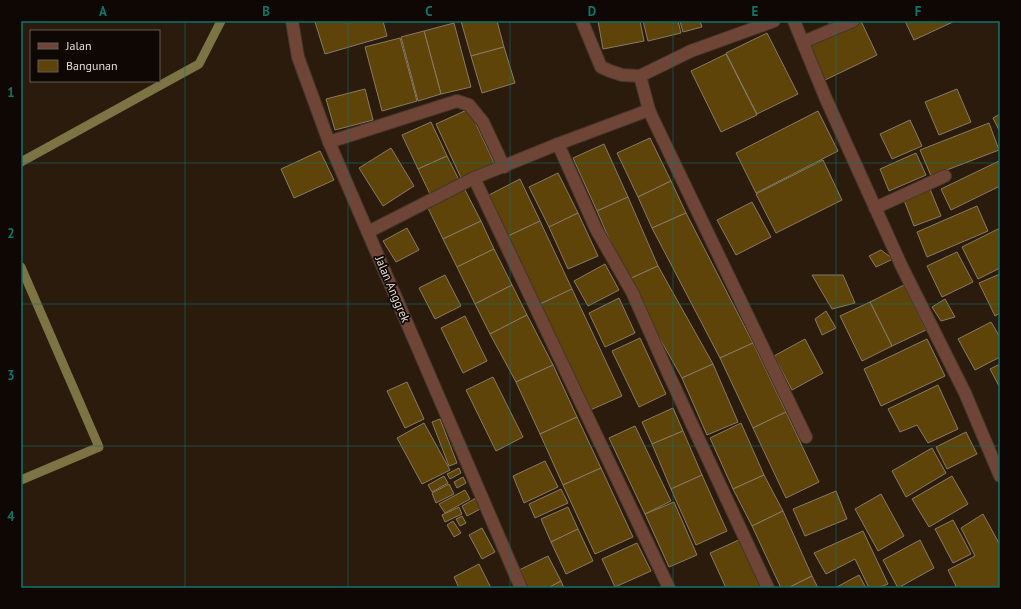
<svg xmlns="http://www.w3.org/2000/svg" width="1021" height="609" font-family="'PT Sans',sans-serif">
<style>
.lines{fill:none;stroke-linecap:round;stroke-linejoin:round}
.stream{stroke:#7c7445;stroke-width:9}
.building{fill:#5e4409;stroke:#877b65}
.minor-casing{stroke:#453629;stroke-width:14}
.minor{stroke:#6f4537;stroke-width:12}
.grid{fill:none;stroke:#0f766e;stroke-width:1;stroke-opacity:0.55}
.labels{text-anchor:middle;dominant-baseline:central;stroke-width:3.5;stroke-linejoin:round;paint-order:stroke}
.street-label{font-size:12px;fill:#e7dbd2;stroke:#0e0703}
.neatline{fill:none;stroke:#0f766e;stroke-width:1.5}
.grid-label{font-size:13px;text-anchor:middle;font-weight:bold;fill:#0f766e}
</style>
<rect width="100%" height="100%" fill="#2b1b0d"/>
<g class="lines">
<g class="stream">
<polyline points="21,162 199,64 221,21"/>
<polyline points="21,267 99,447 21,480"/>
</g>
</g>
<g class="building">
<polygon points="318,21 383,21 387,36 325,54 315,22"/>
<polygon points="461,21 497,21 504,47 471,56"/>
<polygon points="598,21 640,21 644,41 603,49"/>
<polygon points="643,21 678,21 681,33 648,41"/>
<polygon points="680,21 700,21 702,27 683,32"/>
<polygon points="828,21 839,21 830,25"/>
<polygon points="861,21 877,55 825,80 808,45"/>
<polygon points="905,21 955,21 914,40"/>
<polygon points="454,23 471,87 441,94 424,31"/>
<polygon points="424,31 441,94 418,101 401,37"/>
<polygon points="767,33 798,94 757,114 726,53"/>
<polygon points="400,38 417,101 382,111 365,47"/>
<polygon points="504,47 515,83 482,93 471,56"/>
<polygon points="726,54 757,115 721,132 691,71"/>
<polygon points="365,89 373,120 335,130 326,99"/>
<polygon points="957,89 971,122 939,135 925,102"/>
<polygon points="469,109 495,165 462,180 436,124"/>
<polygon points="818,111 838,151 756,193 736,153"/>
<polygon points="1000,114 1000,132 993,118"/>
<polygon points="910,120 922,146 892,159 880,134"/>
<polygon points="431,122 447,156 418,169 402,135"/>
<polygon points="989,123 999,150 931,176 920,150"/>
<polygon points="650,138 671,181 638,197 617,153"/>
<polygon points="604,144 628,197 597,211 573,158"/>
<polygon points="391,148 414,186 383,206 359,168"/>
<polygon points="320,151 334,180 294,198 281,169"/>
<polygon points="916,153 926,175 889,191 880,169"/>
<polygon points="447,156 459,180 430,194 418,169"/>
<polygon points="823,160 842,200 776,233 756,194"/>
<polygon points="999,161 1000,164 1000,186 951,210 941,189"/>
<polygon points="558,173 578,213 549,227 529,187"/>
<polygon points="520,179 540,221 506,237 487,196"/>
<polygon points="671,181 686,213 652,228 638,197"/>
<polygon points="464,188 481,221 443,239 427,206"/>
<polygon points="930,189 941,216 914,226 904,200"/>
<polygon points="628,197 658,266 627,280 597,211"/>
<polygon points="752,202 771,237 736,255 717,220"/>
<polygon points="977,206 988,231 927,257 917,232"/>
<polygon points="578,213 598,256 568,269 549,227"/>
<polygon points="686,213 753,343 720,358 652,228"/>
<polygon points="481,221 494,249 457,267 443,239"/>
<polygon points="540,221 572,289 538,305 506,237"/>
<polygon points="407,228 419,250 396,262 383,241"/>
<polygon points="1000,228 1000,268 978,279 962,247"/>
<polygon points="494,249 512,285 475,304 457,267"/>
<polygon points="881,250 893,259 876,267 869,256"/>
<polygon points="957,252 973,282 942,297 927,266"/>
<polygon points="605,264 619,290 588,306 574,281"/>
<polygon points="658,266 713,364 682,378 627,280"/>
<polygon points="1000,274 1000,313 995,316 979,283"/>
<polygon points="445,275 461,306 435,319 419,288"/>
<polygon points="812,275 843,275 855,303 832,309"/>
<polygon points="512,285 527,315 490,334 475,304"/>
<polygon points="904,285 926,330 892,346 870,302"/>
<polygon points="572,289 622,396 588,411 538,305"/>
<polygon points="619,298 635,333 605,347 589,313"/>
<polygon points="945,299 955,317 941,321 932,307"/>
<polygon points="870,302 892,346 862,361 840,316"/>
<polygon points="826,311 836,328 822,335 815,319"/>
<polygon points="527,315 553,365 516,382 490,334"/>
<polygon points="465,316 487,361 463,373 441,328"/>
<polygon points="991,322 1000,337 1000,357 975,370 958,339"/>
<polygon points="640,338 666,394 639,407 612,351"/>
<polygon points="805,339 823,373 792,390 774,356"/>
<polygon points="927,339 945,376 881,406 864,369"/>
<polygon points="753,343 786,412 753,428 720,358"/>
<polygon points="713,364 738,422 707,435 682,378"/>
<polygon points="1000,364 1000,388 990,369"/>
<polygon points="553,365 577,417 540,434 516,382"/>
<polygon points="493,377 523,437 496,451 466,390"/>
<polygon points="407,382 424,419 405,428 387,391"/>
<polygon points="938,385 958,429 928,443 917,425 900,432 888,409"/>
<polygon points="673,408 683,431 652,444 642,422"/>
<polygon points="786,412 819,482 786,498 753,428"/>
<polygon points="577,417 601,468 563,485 540,434"/>
<polygon points="440,419 457,463 449,466 432,422"/>
<polygon points="424,423 450,470 422,484 397,438"/>
<polygon points="741,423 764,475 733,489 710,438"/>
<polygon points="635,426 671,501 645,514 609,438"/>
<polygon points="683,431 702,475 671,489 652,444"/>
<polygon points="966,432 977,454 947,469 936,447"/>
<polygon points="932,448 946,473 906,497 892,471"/>
<polygon points="545,461 558,487 524,503 513,476"/>
<polygon points="459,468 461,473 450,479 447,474"/>
<polygon points="601,468 633,537 595,554 563,485"/>
<polygon points="702,475 727,531 696,545 671,489"/>
<polygon points="764,475 783,511 752,526 733,489"/>
<polygon points="444,476 448,483 432,492 428,485"/>
<polygon points="952,476 968,504 929,527 912,499"/>
<polygon points="463,477 466,483 457,488 454,482"/>
<polygon points="449,484 454,494 436,503 432,493"/>
<polygon points="561,489 568,503 535,518 529,504"/>
<polygon points="465,490 470,499 445,513 439,504"/>
<polygon points="836,491 847,519 805,536 793,509"/>
<polygon points="881,494 904,536 878,551 855,509"/>
<polygon points="476,498 482,508 467,516 462,506"/>
<polygon points="674,502 697,555 669,567 645,514"/>
<polygon points="459,507 462,514 445,522 442,515"/>
<polygon points="568,507 578,529 551,542 541,519"/>
<polygon points="783,511 812,576 788,588 781,588 752,526"/>
<polygon points="983,514 1000,545 1000,588 957,588 948,570 975,556 961,528"/>
<polygon points="462,516 466,523 460,526 456,519"/>
<polygon points="953,520 971,554 953,563 935,529"/>
<polygon points="453,521 461,533 454,537 447,525"/>
<polygon points="482,528 495,552 482,559 469,535"/>
<polygon points="578,529 593,561 566,574 551,542"/>
<polygon points="863,531 888,584 878,588 869,588 855,559 826,574 814,553"/>
<polygon points="741,539 762,588 726,588 710,553"/>
<polygon points="920,540 934,568 898,588 883,560"/>
<polygon points="637,543 651,571 615,587 602,559"/>
<polygon points="548,556 561,581 548,588 525,588 517,571"/>
<polygon points="479,564 491,588 459,588 454,577"/>
<polygon points="859,575 866,588 835,588"/>
<polygon points="812,576 818,588 788,588"/>
<polygon points="561,581 564,588 548,588"/>
</g>
<g class="lines">
<defs>
<g id="minor">
<polyline points="292,21 298,57 329,142 521,588"/>
<polyline points="582,21 601,67 610,71 622,75 640,76"/>
<polyline points="774,21 691,51 640,76 649,110 653,119 806,437"/>
<polyline points="794,21 826,99 902,267 965,393 1000,476"/>
<polyline points="803,42 853,21"/>
<polyline points="329,142 457,101 469,105 483,122 504,167"/>
<polyline points="558,144 596,229 632,292 669,375 768,588"/>
<polyline points="474,178 669,588"/>
<polyline points="875,208 945,176"/>
<polyline points="368,232 474,178 558,144 649,110"/>
</g>
</defs>
<use href="#minor" class="minor-casing"/>
<use href="#minor" class="minor"/>
</g>
<path class="grid" d="M185,21V588M348,21V588M510,21V588M673,21V588M836,21V588M21,163H1000M21,304H1000M21,446H1000"/>
<g class="labels">
<g class="street-label">
<text transform="translate(393 289) rotate(67)">Jalan Anggrek</text>
</g>
</g>
<rect width="1021" height="609" fill="none" stroke="#0e0703" stroke-width="44"/>
<rect x="30" y="30" width="130" height="52" fill="#0e0703" stroke="#655c56"/>
<rect x="38" y="43" width="20" height="6" fill="#6f4537" stroke="#655c56"/>
<text x="66" y="50" font-size="12" fill="#e7dbd2">Jalan</text>
<rect x="38" y="60" width="20" height="12" fill="#5e4409" stroke="#655c56"/>
<text x="66" y="70" font-size="12" fill="#e7dbd2">Bangunan</text>
<rect x="22" y="22" width="977" height="565" class="neatline"/>
<g class="grid-label">
<text x="103" y="16">A</text>
<text x="266" y="16">B</text>
<text x="429" y="16">C</text>
<text x="592" y="16">D</text>
<text x="755" y="16">E</text>
<text x="918" y="16">F</text>
<text x="11" y="97">1</text>
<text x="11" y="238">2</text>
<text x="11" y="380">3</text>
<text x="11" y="521">4</text>
</g>
</svg>
